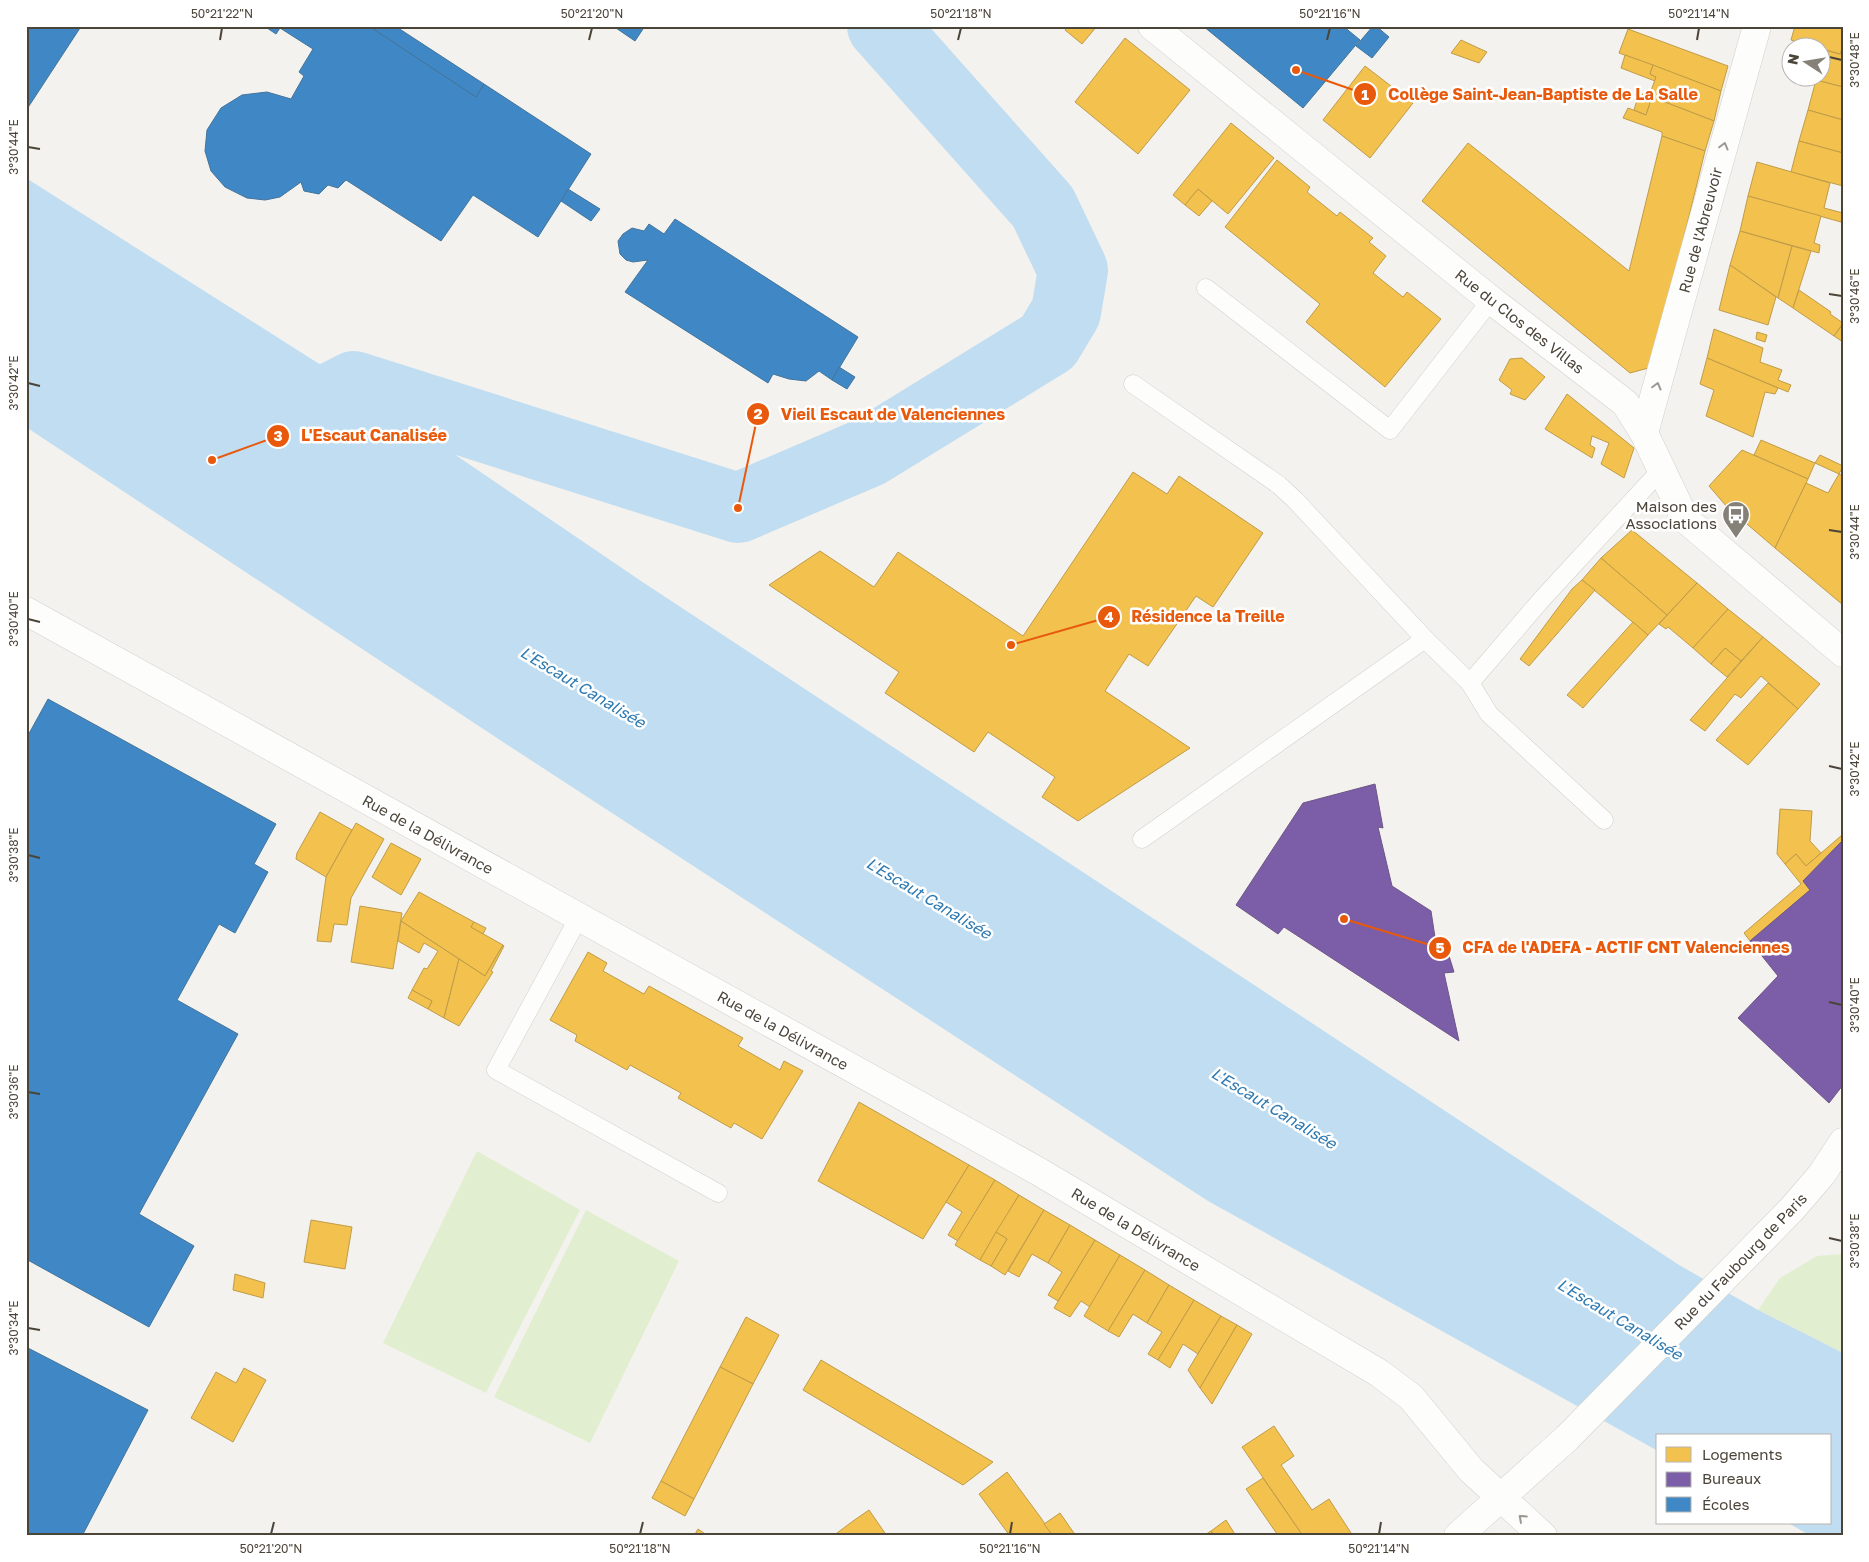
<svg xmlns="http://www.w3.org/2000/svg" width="1869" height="1562" font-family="'Golos Text',sans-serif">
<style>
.green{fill:#e1eecf}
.water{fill:#c0ddf1}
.homes{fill:#f2c14e;stroke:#c09c48}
.offices{fill:#7b5ea7;stroke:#6d5686}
.schools{fill:#3f88c5;stroke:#43749b}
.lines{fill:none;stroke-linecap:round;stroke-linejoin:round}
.river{stroke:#c0ddf1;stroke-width:70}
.lane-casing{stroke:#d2d0cb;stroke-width:19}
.street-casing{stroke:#d2d0cb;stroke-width:29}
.lane{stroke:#fdfdfc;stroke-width:18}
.street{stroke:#fdfdfc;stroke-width:28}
.oneway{stroke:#9b9791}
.ticks{fill:none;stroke:#4b4439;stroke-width:2}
.labels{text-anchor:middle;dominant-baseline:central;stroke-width:5;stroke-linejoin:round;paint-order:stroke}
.street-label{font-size:15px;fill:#4b4439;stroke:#fff}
.poi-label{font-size:15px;fill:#4b4439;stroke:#fff;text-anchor:end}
.water-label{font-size:16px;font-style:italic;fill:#2e7ab2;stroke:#fff}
.leader{fill:none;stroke:#e8590c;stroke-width:2}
.callout-dot{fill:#e8590c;stroke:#fff;stroke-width:2}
.mark-label{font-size:15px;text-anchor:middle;font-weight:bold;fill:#fff}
.callout-label{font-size:16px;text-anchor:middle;font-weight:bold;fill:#e8590c;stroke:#fff;stroke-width:5;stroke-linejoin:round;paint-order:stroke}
.neatline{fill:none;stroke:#4b4439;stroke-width:2}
.ticks-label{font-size:12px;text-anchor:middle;fill:#4b4439}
</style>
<rect width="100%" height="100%" fill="#f4f2ee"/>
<g class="green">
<polygon points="477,1151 580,1210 486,1393 383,1343"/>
<polygon points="586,1210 679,1261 590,1443 494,1397"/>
<polygon points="1843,1254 1843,1353 1758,1310 1780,1278 1817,1256"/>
</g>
<polygon class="water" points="26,178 354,386 641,581 1679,1265 1758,1310 1843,1353 1843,1536 1811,1536 1788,1523 1830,1523 1830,1436 1658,1436 1658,1451 1208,1201 503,742 26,427"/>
<g class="homes">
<polygon points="1068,26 1097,26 1082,44 1065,30"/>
<polygon points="1795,26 1843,26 1843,45 1840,54 1791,40"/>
<polygon points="1628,29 1728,66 1721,91 1619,53"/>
<polygon points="1125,38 1190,90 1138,154 1075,102"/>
<polygon points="1461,40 1487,52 1479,63 1451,53"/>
<polygon points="1825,50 1843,55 1843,87 1816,80 1816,78 1822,78 1822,60"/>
<polygon points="1625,55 1653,65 1650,74 1656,77 1655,81 1621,68"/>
<polygon points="1653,65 1721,91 1714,121 1649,96 1656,77 1650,74"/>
<polygon points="1365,66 1413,103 1370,158 1323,120"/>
<polygon points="1816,80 1843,87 1843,120 1808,110"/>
<polygon points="1639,93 1652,97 1646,115 1634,110"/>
<polygon points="1652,97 1714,121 1705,151 1662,136 1662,132 1623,118 1628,108 1646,115"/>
<polygon points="1808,110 1843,120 1843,153 1799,141"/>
<polygon points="1231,123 1274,158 1228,214 1198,189 1185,205 1173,195"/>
<polygon points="1662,136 1705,151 1652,367 1630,373 1422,201 1468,143 1629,271"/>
<polygon points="1799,141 1843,153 1843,186 1791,172"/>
<polygon points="1277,160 1310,187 1307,192 1337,216 1340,212 1373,238 1369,242 1386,256 1373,273 1403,297 1407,292 1441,319 1385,387 1306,322 1320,304 1225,227"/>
<polygon points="1757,162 1830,183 1824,208 1843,213 1841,222 1748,196"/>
<polygon points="1198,189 1212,201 1199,216 1185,205"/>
<polygon points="1748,196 1821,216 1814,243 1820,245 1819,253 1740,231"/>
<polygon points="1740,231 1792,246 1778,298 1730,265"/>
<polygon points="1792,246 1811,251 1793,308 1778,298"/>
<polygon points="1730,265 1776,297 1768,325 1719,310"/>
<polygon points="1799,290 1831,312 1830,314 1843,323 1834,336 1793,308"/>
<polygon points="1843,324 1843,342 1834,336"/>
<polygon points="1714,329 1763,348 1760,362 1782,370 1778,380 1791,385 1788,392 1707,358"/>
<polygon points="1757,332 1767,335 1765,342 1756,339"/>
<polygon points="1522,358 1545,377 1525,400 1510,394 1512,390 1499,380 1510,359"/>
<polygon points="1707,358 1778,388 1775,394 1765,392 1753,437 1706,416 1714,390 1700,384"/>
<polygon points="1567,394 1634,448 1624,478 1601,464 1609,443 1592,436 1590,445 1595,448 1592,458 1545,429"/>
<polygon points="1761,440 1815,463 1808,479 1754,455"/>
<polygon points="1742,450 1808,479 1775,548 1727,507 1709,486"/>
<polygon points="1820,455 1843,466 1839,474 1815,463"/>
<polygon points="1133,472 1167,494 1179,476 1263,533 1213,607 1196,596 1148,666 1129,654 1105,691 1190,748 1078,821 1042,797 1055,777 988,732 974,752 885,693 899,672 769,585 820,551 874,587 898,552 1023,636"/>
<polygon points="1839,474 1843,476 1843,605 1775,548 1806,483 1828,493"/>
<polygon points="1632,530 1697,583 1667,615 1601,558"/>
<polygon points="1601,558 1667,615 1648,635 1582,580"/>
<polygon points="1582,580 1595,590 1529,666 1520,659 1572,589"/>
<polygon points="1697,583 1728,609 1693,648 1668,627 1666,629 1659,624"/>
<polygon points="1728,609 1763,637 1741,661 1725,648 1711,664 1693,648"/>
<polygon points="1633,622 1648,635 1583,708 1567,695"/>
<polygon points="1763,637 1820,684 1798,709 1761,676 1741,698 1735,694 1705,731 1690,720"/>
<polygon points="1725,648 1741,661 1727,677 1711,664"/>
<polygon points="1768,683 1798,709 1748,765 1716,740"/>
<polygon points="1780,809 1812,811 1810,841 1821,853 1806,866 1796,854 1785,864 1777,854"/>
<polygon points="320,812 352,830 326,877 296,859 297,853"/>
<polygon points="356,823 384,839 351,898 347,925 334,924 331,942 317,941 326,877"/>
<polygon points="1842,835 1843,840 1803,881 1810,890 1750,941 1744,933 1801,884 1785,864 1796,854 1806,866"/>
<polygon points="391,843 421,859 401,895 372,877"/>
<polygon points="419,892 474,922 471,927 503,945 485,976 401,921"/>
<polygon points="360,906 402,913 393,969 351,962"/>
<polygon points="401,921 459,959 444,1018 428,1009 432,1001 412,990 424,968 427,969 438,951 424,943 419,953 398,941"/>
<polygon points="474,922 486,928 483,934 471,927"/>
<polygon points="503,945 504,946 491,971 493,972 459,1026 444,1018 459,959 485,976"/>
<polygon points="588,952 607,963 603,971 644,994 649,986 743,1038 738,1046 780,1070 784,1061 803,1071 762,1139 734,1123 731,1128 678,1098 681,1093 630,1065 627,1070 575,1041 577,1035 550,1020"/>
<polygon points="412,990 432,1001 428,1009 408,998"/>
<polygon points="859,1102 969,1165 923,1239 818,1181"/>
<polygon points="969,1165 995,1180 958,1241 948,1235 962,1212 946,1202"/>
<polygon points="995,1180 1019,1195 980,1260 955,1245"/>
<polygon points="1019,1195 1044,1210 1005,1275 991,1266 1007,1239 996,1232"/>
<polygon points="1044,1210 1070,1225 1048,1263 1032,1254 1019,1277 1008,1271"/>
<polygon points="311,1220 352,1227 345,1269 304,1262"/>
<polygon points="1070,1225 1095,1240 1058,1301 1048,1295 1062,1272 1048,1263"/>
<polygon points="996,1232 1007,1239 991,1266 980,1260"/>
<polygon points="1095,1240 1120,1255 1090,1307 1081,1301 1070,1317 1054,1308"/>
<polygon points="1120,1255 1145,1270 1108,1331 1084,1316"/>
<polygon points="1145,1270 1169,1285 1147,1323 1133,1314 1119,1337 1108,1331"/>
<polygon points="235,1274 265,1283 263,1298 233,1290"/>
<polygon points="1169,1285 1194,1300 1158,1360 1148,1354 1162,1332 1147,1323"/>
<polygon points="1194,1300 1221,1316 1198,1354 1183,1344 1170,1368 1158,1360"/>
<polygon points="1221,1316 1237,1325 1200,1388 1188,1370"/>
<polygon points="746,1317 779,1335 753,1384 720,1367"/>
<polygon points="1237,1325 1252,1334 1212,1404 1200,1388"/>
<polygon points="821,1360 993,1462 963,1485 803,1390"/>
<polygon points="720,1367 753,1384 694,1499 661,1481"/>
<polygon points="244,1368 266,1380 233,1442 191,1418 216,1372 236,1383"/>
<polygon points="1274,1426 1294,1456 1281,1465 1312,1510 1329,1499 1353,1536 1303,1536 1242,1447"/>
<polygon points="1007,1472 1041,1518 1053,1536 1010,1536 979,1494"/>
<polygon points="1263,1478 1303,1536 1274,1536 1277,1534 1246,1489"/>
<polygon points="661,1481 694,1499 685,1516 652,1498"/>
<polygon points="869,1510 887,1536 833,1536 853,1521"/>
<polygon points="1060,1513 1076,1536 1053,1536 1044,1524"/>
<polygon points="1226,1520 1236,1536 1214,1536 1211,1531"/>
<polygon points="698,1529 708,1536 694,1536"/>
<polygon points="1211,1531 1214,1536 1203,1536"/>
</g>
<g class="offices">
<polygon points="1375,784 1383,828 1378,827 1392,886 1431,911 1436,944 1445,943 1454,972 1444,973 1459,1041 1284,927 1278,934 1236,905 1303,803"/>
<polygon points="1843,840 1843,1085 1829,1103 1738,1018 1778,976 1750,941 1810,890 1803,881"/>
</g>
<g class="schools">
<polygon points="26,26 80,28 27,109 26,109"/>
<polygon points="264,26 369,26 476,97 484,84 591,154 538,237 473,195 441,241 346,180 338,188 328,185 319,194 304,191 301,182 280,197 265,200 247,198 225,187 211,171 205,151 207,130 221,108 242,95 267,92 291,99 304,76 299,72 313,49 280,28 276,34"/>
<polygon points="369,26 395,26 484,84 476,97"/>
<polygon points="613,26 645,26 635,41"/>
<polygon points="1203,26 1343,26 1360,40 1303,108"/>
<polygon points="1373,26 1376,26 1389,37 1372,58 1356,46"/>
<polygon points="568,189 600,209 591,221 561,201"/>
<polygon points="675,219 858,337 832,380 819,371 806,381 789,379 773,374 768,383 625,292 648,260 633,262 626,260 620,254 618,241 623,234 632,228 644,231 649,224 664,234"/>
<polygon points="839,367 855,377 847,389 832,380"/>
<polygon points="48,699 276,824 254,864 268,872 235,933 219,924 177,1000 238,1034 139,1214 194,1246 149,1327 26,1259 26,739"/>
<polygon points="26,1347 148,1410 82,1536 26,1536"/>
</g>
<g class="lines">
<polyline class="river" points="269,430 354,386 738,508 869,452 1048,342 1066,312 1073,270 1043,207 882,26"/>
<defs>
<g id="lane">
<polyline points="1206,288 1390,430 1491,300"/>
<polyline points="1133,384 1279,485 1296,501 1425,639 1470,683 1542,599 1661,470"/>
<polyline points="1470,683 1489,714 1604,820"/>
<polyline points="1142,839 1425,639"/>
<polyline points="579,917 496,1070 718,1193"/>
</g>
<g id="street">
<polyline points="1152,26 1491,300 1625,403 1644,433 1685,519 1843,653"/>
<polyline points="1644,433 1757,26"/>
<polyline points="26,611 1036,1170 1379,1373 1411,1397 1471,1470 1543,1536"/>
<polyline points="1458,1536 1567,1438 1792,1209 1822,1174 1843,1142"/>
</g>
</defs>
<use href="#lane" class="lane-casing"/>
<use href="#street" class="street-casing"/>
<use href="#lane" class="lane"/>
<use href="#street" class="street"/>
</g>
<defs><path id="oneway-chevron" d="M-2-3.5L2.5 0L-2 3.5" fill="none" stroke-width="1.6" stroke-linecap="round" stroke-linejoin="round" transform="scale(1.25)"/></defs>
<g class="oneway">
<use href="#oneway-chevron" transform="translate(1724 146) rotate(-75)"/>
<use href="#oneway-chevron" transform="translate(1657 386) rotate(-75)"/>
<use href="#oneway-chevron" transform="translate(1522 1518) rotate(-138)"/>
</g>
<path class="ticks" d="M220,40L222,28M589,40L592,28M958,40L961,28M1327,40L1330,28M1697,40L1699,28M1829,57L1842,60M28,147L40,149M1829,294L1842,296M28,383L40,386M1829,530L1842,532M28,619L40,622M1829,766L1842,769M28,855L40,858M1829,1002L1842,1005M28,1092L40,1094M1829,1238L1842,1241M28,1328L40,1330M271,1534L274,1522M640,1534L643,1522M1010,1534L1012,1522M1379,1534L1381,1522"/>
<defs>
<symbol id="bus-pin" viewBox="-11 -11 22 30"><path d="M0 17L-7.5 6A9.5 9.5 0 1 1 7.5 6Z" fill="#868178" stroke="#fff"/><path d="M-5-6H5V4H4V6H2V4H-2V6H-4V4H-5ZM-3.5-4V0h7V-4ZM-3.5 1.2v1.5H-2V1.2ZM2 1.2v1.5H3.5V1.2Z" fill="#fff"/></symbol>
</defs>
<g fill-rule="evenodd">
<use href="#bus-pin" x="1720" y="499" width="32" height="43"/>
</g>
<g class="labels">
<g class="street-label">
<text transform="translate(1700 230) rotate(-75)">Rue de l'Abreuvoir</text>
<text transform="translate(1520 321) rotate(38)">Rue du Clos des Villas</text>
<text transform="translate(428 834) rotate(29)">Rue de la Délivrance</text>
<text transform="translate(783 1030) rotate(29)">Rue de la Délivrance</text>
<text transform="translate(1136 1229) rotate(31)">Rue de la Délivrance</text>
<text transform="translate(1740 1261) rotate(-46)">Rue du Faubourg de Paris</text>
</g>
<g class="poi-label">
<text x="1717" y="506">Maison des<tspan x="1717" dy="17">Associations</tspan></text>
</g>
<g class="water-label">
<text transform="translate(583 687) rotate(31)">L'Escaut Canalisée</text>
<text transform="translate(929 898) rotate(31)">L'Escaut Canalisée</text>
<text transform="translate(1274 1108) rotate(31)">L'Escaut Canalisée</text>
<text transform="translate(1620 1319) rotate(31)">L'Escaut Canalisée</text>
</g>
</g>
<path class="leader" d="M1296 70L1365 94M738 508L758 414M212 460L278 436M1011 645L1109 617M1344 919L1440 948"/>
<g class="callout-dot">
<circle cx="1296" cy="70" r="5"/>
<circle cx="738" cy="508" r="5"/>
<circle cx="212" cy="460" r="5"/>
<circle cx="1011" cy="645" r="5"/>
<circle cx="1344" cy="919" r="5"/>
<circle cx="1365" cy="94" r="12"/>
<circle cx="758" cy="414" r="12"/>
<circle cx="278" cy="436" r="12"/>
<circle cx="1109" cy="617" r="12"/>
<circle cx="1440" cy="948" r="12"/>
</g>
<g class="mark-label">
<text x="1365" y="100">1</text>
<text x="758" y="419">2</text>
<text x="278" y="441">3</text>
<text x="1109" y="622">4</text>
<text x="1440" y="953">5</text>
</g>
<g class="callout-label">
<text x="1543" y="100">Collège Saint-Jean-Baptiste de La Salle</text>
<text x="893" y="420">Vieil Escaut de Valenciennes</text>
<text x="374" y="441">L'Escaut Canalisée</text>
<text x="1208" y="622">Résidence la Treille</text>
<text x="1626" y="953">CFA de l'ADEFA - ACTIF CNT Valenciennes</text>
</g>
<rect width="1869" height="1562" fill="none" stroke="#ffffff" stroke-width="55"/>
<rect x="1656" y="1434" width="175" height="90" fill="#ffffff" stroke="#b7b4b0"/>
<rect x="1666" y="1447" width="25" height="15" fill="#f2c14e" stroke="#b7b4b0"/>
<text x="1702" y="1460" font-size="15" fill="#4b4439">Logements</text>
<rect x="1666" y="1472" width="25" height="15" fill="#7b5ea7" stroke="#b7b4b0"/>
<text x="1702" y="1484" font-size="15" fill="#4b4439">Bureaux</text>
<rect x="1666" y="1497" width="25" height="15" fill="#3f88c5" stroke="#b7b4b0"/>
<text x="1702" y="1510" font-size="15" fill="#4b4439">Écoles</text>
<g transform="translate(1806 62) rotate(282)"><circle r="24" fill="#ffffff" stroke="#b7b4b0"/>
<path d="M0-4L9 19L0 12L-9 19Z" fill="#868178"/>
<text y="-8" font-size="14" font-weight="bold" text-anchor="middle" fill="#4b4439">N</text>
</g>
<rect x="28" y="28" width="1814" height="1506" class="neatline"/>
<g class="ticks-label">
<text x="222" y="18">50°21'22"N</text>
<text x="592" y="18">50°21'20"N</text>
<text x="961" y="18">50°21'18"N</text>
<text x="1330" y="18">50°21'16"N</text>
<text x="1699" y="18">50°21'14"N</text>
<text transform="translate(1855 60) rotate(-90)" y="4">3°30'48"E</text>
<text transform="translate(14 147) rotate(-90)" y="4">3°30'44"E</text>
<text transform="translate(1855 296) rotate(-90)" y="4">3°30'46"E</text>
<text transform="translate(14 383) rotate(-90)" y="4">3°30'42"E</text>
<text transform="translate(1855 532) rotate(-90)" y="4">3°30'44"E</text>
<text transform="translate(14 619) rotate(-90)" y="4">3°30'40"E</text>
<text transform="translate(1855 769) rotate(-90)" y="4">3°30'42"E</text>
<text transform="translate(14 855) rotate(-90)" y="4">3°30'38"E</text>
<text transform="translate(1855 1005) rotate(-90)" y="4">3°30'40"E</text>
<text transform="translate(14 1092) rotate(-90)" y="4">3°30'36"E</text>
<text transform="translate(1855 1241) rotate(-90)" y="4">3°30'38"E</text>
<text transform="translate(14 1328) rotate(-90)" y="4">3°30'34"E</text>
<text x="271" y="1553">50°21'20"N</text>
<text x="640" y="1553">50°21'18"N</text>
<text x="1010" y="1553">50°21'16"N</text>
<text x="1379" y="1553">50°21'14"N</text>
</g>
</svg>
